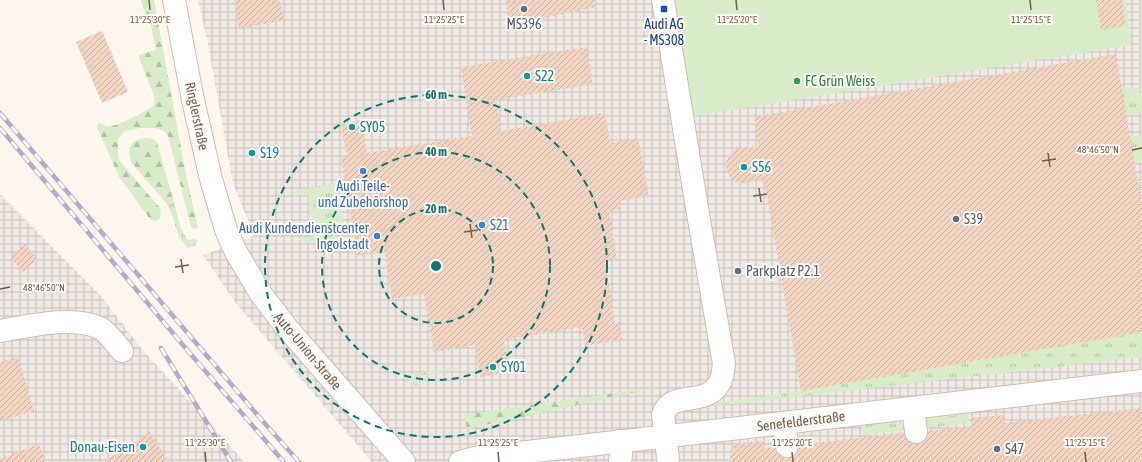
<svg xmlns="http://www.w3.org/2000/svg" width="1142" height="462" font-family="'Asap Condensed',sans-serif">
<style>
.industrial{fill:url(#industrial-grid)}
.grass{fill:url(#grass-tufts)}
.forest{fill:url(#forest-firs)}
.park{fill:#d8ecc9}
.building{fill:url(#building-hatch)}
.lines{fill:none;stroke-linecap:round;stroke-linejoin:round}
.minor-casing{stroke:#d1beb0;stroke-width:24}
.minor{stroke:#fff;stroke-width:22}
.rail-casing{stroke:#b9a8c9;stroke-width:4.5}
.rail{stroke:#fffaf3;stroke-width:3;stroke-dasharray:9;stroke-linecap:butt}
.ticks{fill:none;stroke:#7a5c4d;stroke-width:1.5}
.ring{fill:none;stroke:#0f766e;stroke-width:2;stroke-dasharray:7 5}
.service-dot{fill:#5c6f8a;stroke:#fffaf3;stroke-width:1.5}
.transit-dot{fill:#1a4fb4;stroke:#fffaf3;stroke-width:1.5}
.culture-dot{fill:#0f9aa8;stroke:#fffaf3;stroke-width:1.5}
.leisure-dot{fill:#2e9e5b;stroke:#fffaf3;stroke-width:1.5}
.shop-dot{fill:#3f7fe0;stroke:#fffaf3;stroke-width:1.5}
.labels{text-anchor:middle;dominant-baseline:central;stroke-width:4;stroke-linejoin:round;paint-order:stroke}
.service-label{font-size:14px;fill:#4e5e75;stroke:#fffaf3;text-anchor:start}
.transit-label{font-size:14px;fill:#164399;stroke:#fffaf3}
.culture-label{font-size:14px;fill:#0d838f;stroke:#fffaf3;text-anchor:start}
.leisure-label{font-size:14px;fill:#27864d;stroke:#fffaf3;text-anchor:start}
.street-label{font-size:14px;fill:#7a5c4d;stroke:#fffaf3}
.shop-label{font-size:14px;fill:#366cbe;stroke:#fffaf3}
.ticks-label{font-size:10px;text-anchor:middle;fill:#7a5c4d;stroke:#fffaf3;stroke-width:4;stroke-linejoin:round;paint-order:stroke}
.centre{fill:#0f766e;stroke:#fffaf3;stroke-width:2}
.ring-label{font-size:12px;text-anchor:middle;font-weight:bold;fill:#0f766e;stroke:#fffaf3;stroke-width:4;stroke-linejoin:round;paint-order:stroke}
</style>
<defs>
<pattern id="industrial-grid" width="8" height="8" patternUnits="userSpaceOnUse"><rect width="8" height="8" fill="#efe9e4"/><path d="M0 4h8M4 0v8" fill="none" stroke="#c7c0bb"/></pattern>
<pattern id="grass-tufts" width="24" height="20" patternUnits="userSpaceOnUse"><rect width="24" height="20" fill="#d8ecc9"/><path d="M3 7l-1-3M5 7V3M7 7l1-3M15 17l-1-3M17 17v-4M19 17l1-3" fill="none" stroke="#b4c2a5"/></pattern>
<pattern id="forest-firs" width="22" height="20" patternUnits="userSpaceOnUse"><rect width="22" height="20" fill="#d8ecc9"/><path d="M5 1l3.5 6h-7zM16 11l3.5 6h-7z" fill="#b4c2a5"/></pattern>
<pattern id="building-hatch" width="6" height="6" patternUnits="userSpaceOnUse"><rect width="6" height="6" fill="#f3d5c3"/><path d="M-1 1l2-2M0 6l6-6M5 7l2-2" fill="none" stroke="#cab0a1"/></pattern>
</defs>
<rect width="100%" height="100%" fill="#fdf6ec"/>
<g class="industrial">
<polygon points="198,0 1142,0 1142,462 372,462 235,302 203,255 254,236 233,183 208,44"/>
<polygon points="0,194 101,296 141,348 234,450 244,462 0,462"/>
</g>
<g class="grass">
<polygon points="1134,87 1139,89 1142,99 1142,111 1138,114 1127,116 1122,90"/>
<polygon points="1142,135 1142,162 1135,163 1130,137"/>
<polygon points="337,183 344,227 333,229 335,238 303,243 302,238 314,236 307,193 293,196 294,191"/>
<path d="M174,202C177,213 180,233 189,240L195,239L197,240L196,245L187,248L179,237L172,215L167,204Z"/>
<polygon points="1142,332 1142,357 688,409 688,407 801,391"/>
<path d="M456,367L457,369L418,376L420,388C415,385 409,382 409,376L412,374Z"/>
<polygon points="968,414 969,423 918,429 920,419"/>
<polygon points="896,421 901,425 903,430 863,435 861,425"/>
</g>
<g class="forest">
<path d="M141,0H154L186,175L197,223L198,228L194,229L192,228L190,223L168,136L164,131L156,128H140L125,131L118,139V151L119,160L160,208C162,217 160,224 150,219L119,177L97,127L99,122C103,125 106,127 111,126C120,125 140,114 149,109C155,106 155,103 154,96L138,55L156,50L149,16L146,17Z"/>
<path d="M145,138L153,139L157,143L174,202L167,204L131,162C127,147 130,140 145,138Z"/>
<polygon points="664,386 467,429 464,415"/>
</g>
<polygon class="park" points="673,0 1126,0 1131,45 689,117"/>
<g class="building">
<polygon points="234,0 279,0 284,20 239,29"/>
<polygon points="505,0 597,0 597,7 510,25"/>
<polygon points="1096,0 1122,0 1126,26 1101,30"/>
<polygon points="102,31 128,92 102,103 76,42"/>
<polygon points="587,47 593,84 496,100 501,131 605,113 610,143 638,138 649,196 619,201 621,209 609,211 617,259 605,261 615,323 619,322 622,339 585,346 582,327 504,340 509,372 480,377 475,345 434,352 424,294 392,299 385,252 357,256 341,158 347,157 341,124 361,120 367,153 472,136 461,67"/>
<polygon points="1116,54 1142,205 1142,332 801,391 764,179 745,183 739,183 734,180 729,176 727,171 726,165 727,159 730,154 735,150 740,147 759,147 754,117"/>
<polygon points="25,244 38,259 23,272 10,257"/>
<polygon points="18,357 34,411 0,421 0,362"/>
<polygon points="1142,408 1142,462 730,462 730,451 734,450 733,444 763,441 764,448 775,447 777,454 782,457 788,458 795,456 798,451 799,445 874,436 904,433 906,439 911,443 918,444 923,442 927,437 928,431 972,426 971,418 1004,415 1005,423"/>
<polygon points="150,432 169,462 103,462"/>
<polygon points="39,444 45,462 0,462 0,459"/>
</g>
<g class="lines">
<defs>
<g id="minor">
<polyline points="174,0 193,100 211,179 226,230 236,252 261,294 287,328 404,462"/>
<path d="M663,0L697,208L724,364C723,369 723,373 722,377C711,411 671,387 663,415L668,458"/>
<path d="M0,331C29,326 72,315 100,328C106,331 117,345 122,351"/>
<polyline points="913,408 916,432"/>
<polyline points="784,423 787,446"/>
<polyline points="460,462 474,458 731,429 1142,381"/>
<polyline points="620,462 621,455 620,441"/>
</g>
</defs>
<use href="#minor" class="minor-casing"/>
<use href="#minor" class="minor"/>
<defs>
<g id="rail">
<polyline points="0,113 260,418 299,462"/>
<polyline points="0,128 188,351 284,462"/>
<polyline points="161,348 231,462"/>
</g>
</defs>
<use href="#rail" class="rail-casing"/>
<use href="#rail" class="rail"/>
</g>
<path class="ticks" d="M149,0L150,10M443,0L444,10M736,0L737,10M1030,0L1031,10M1132,150L1142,148M1048,153L1050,167M1042,161L1056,159M759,188L761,202M753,196L767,194M470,224L472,238M464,232L478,230M181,259L183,273M175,267L189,265M0,289L10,287M205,452L206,462M498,452L499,462M792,452L793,462M1085,452L1086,462"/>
<g class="ring">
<circle cx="436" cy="266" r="57"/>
<circle cx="436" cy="266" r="114"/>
<circle cx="436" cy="266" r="171"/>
</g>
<g class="service-dot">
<circle cx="524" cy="9" r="4"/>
<circle cx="956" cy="219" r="4"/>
<circle cx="738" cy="271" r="4"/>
<circle cx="997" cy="449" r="4"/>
</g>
<rect class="transit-dot" x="660" y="5" width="8" height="8" rx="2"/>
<g class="culture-dot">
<circle cx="527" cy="76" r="4"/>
<circle cx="352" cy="127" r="4"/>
<circle cx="252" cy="153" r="4"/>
<circle cx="744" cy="167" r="4"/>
<circle cx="493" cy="367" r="4"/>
<circle cx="143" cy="447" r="4"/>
</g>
<circle class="leisure-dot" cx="797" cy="81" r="4"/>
<g class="shop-dot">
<circle cx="363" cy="171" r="4"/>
<circle cx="482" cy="225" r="4"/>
<circle cx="377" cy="236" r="4"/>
</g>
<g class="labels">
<g class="service-label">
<text x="524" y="24" text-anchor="middle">MS396</text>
<text x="964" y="219">S39</text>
<text x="746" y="271">Parkplatz P2.1</text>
<text x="1005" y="449">S47</text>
</g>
<g class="transit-label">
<text x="664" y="24">Audi AG<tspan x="664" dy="16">- MS308</tspan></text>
</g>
<g class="culture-label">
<text x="535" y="76">S22</text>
<text x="360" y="127">SY05</text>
<text x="260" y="153">S19</text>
<text x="752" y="167">S56</text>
<text x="501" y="367">SY01</text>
<text x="135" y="447" text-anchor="end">Donau-Eisen</text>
</g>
<g class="leisure-label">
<text x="805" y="81">FC Grün Weiss</text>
</g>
<g class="street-label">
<text transform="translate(197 116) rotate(78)">Ringlerstraße</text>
<text transform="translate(308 351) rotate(50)">Auto-Union-Straße</text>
<text transform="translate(801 421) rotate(-7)">Senefelderstraße</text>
</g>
<g class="shop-label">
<text x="363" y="186">Audi Teile-<tspan x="363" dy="16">und Zubehörshop</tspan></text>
<text x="490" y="225" text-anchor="start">S21</text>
<text x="369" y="228" text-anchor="end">Audi Kundendienstcenter<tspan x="369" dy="16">Ingolstadt</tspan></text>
</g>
</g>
<g class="ticks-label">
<text x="150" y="23">11°25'30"E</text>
<text x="444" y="23">11°25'25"E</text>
<text x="737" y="23">11°25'20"E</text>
<text x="1031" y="23">11°25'15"E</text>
<text x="1098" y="153">48°46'50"N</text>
<text x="44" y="291">48°46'50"N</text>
<text x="205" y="446">11°25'30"E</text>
<text x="498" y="446">11°25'25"E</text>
<text x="792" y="446">11°25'20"E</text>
<text x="1085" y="446">11°25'15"E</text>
</g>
<circle cx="436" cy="266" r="6" class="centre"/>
<g class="ring-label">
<text x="436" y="99">60 m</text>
<text x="436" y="156">40 m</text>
<text x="436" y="213">20 m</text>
</g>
</svg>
